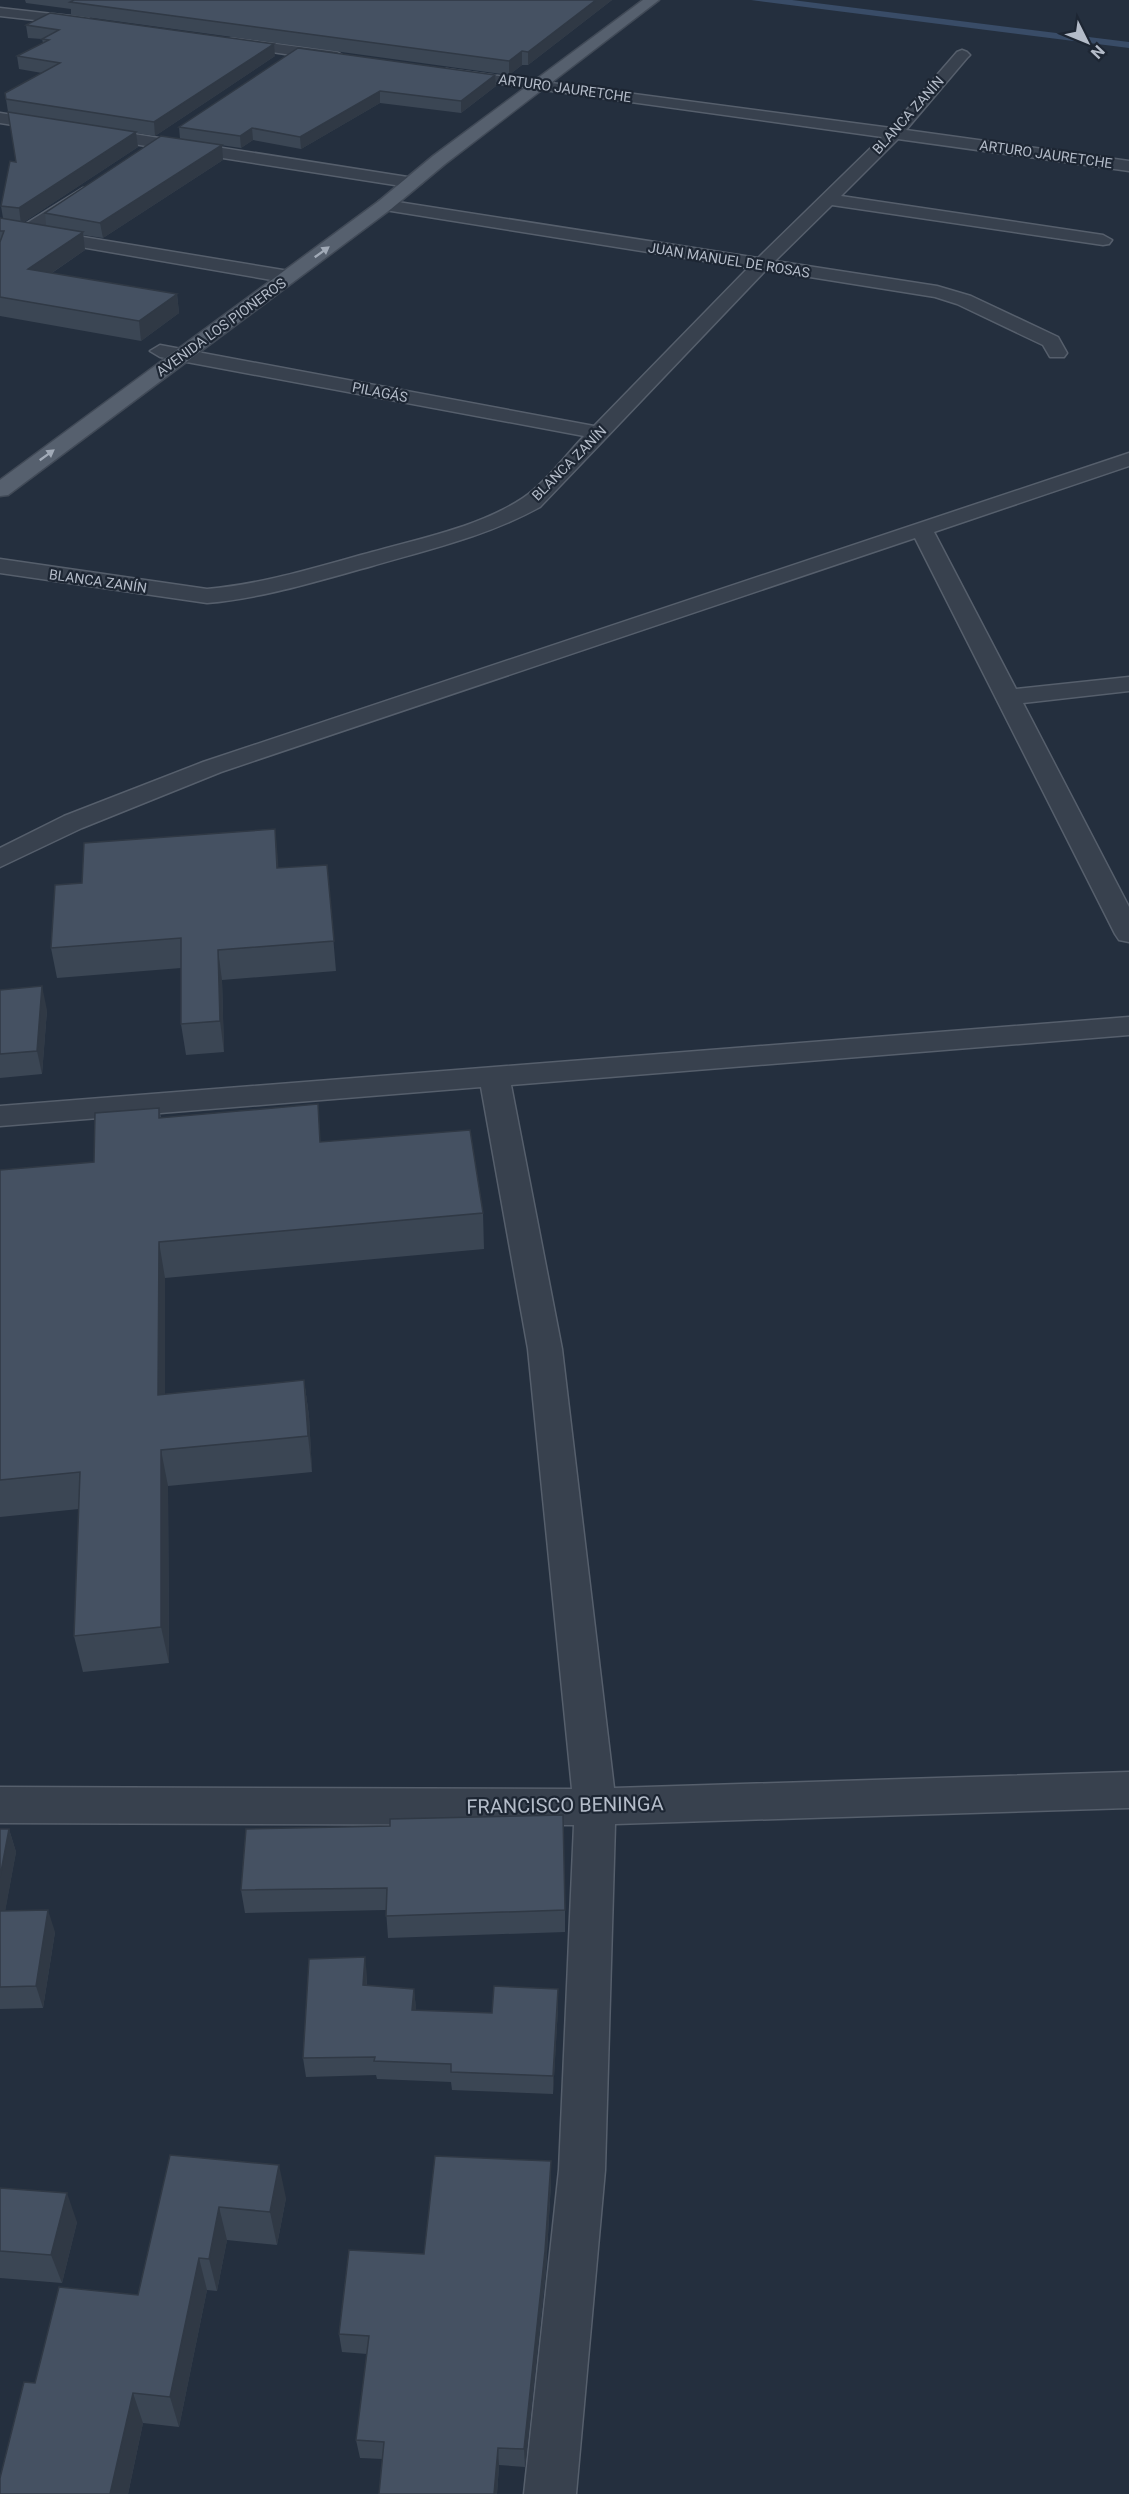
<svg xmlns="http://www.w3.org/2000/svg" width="1129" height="2494" font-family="Roboto,sans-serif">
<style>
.water{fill:#394c67}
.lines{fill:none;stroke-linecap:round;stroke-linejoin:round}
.minor-casing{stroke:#565f6c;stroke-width:3}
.major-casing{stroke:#414a57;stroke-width:3}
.minor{fill:#38414e;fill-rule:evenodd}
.major{fill:#56606e;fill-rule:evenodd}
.wall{fill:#3b4654}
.shaded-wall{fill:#303945}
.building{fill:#455162;stroke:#303945;stroke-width:1.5}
.oneway{fill:#a1aab7}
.labels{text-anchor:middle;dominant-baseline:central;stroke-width:4.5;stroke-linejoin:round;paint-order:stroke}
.far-street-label{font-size:14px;fill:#b4bcc9;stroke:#1d2633}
.near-street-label{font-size:20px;fill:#b4bcc9;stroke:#1d2633}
</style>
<rect width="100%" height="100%" fill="#242f3e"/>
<polygon class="water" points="751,0 792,0 1129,42 1129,48"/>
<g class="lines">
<defs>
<g id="minor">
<polygon points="0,8 88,18 95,22 88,26 0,16"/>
<polygon points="231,38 337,52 345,57 337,62 226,45 224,42"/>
<path d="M962,50L967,52L970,55L967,58L906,130L1129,161V171L898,139L841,196L1103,235L1112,240L1109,244L1103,245L832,205L775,261L937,286L971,296L1058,337L1067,353L1064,357H1050L1043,345L957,304L935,297L766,270L540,507C487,536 430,549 372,566C317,581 264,598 207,603L0,573V559L207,589C264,584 317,567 372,552C422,538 479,527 523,498C544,484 566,455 584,436L160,357L150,351L160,345L594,426L748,268L385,210L376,205L379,201L385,200L758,258L882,137L451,77L446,75L443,72L446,69L891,128L957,52Z"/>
<polygon points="0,113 414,178 422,183 414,188 0,123"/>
<polygon points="83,188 89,189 92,193 89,197 41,230 289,271 298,277 289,283 0,233 0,223 22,226"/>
<polygon points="1129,453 1129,466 934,532 1016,689 1129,677 1129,691 1023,703 1129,907 1129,942 1119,940 1115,934 915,538 221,772 82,828 0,867 0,848 64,816 203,762"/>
<polygon points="1129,1017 1129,1035 511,1085 562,1349 614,1788 1129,1772 1129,1808 615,1824 605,2170 576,2494 524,2494 559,2170 574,1825 0,1823 0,1787 572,1789 528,1349 481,1087 0,1126 0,1106"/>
</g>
<polygon id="major" points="643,0 659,0 445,164 391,209 8,495 0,496 0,480 379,201 433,156"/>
</defs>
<use href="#minor" class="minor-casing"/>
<use href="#major" class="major-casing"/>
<use href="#minor" class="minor"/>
<use href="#major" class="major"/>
</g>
<g class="wall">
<polygon points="25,0 612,0 528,65 522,65 509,75 71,15 71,9 26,3"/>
<polygon points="26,25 275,56 155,136 136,133 138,147 24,222 46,225 45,213 223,160 103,238 83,235 85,250 52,273 177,294 179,313 141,341 0,316 0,218 3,218 1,206 16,162 5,93 42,73 19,69 17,56 43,43 42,39 28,38"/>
<polygon points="298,48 496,86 461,113 380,103 301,149 253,140 241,148 180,139 179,127"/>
<polygon points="327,865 336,971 222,980 224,1052 186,1055 181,1024 181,968 57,978 51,948 279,868"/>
<polygon points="0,990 47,1010 42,1074 0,1078"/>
<polygon points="159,1108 161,1117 322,1142 483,1213 484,1249 165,1278 165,1394 304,1380 309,1416 312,1472 168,1486 169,1663 83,1672 74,1636 79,1509 0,1517 0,1170 94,1162"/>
<polygon points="0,1829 9,1829 16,1852 5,1911 55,1932 43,2008 0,2009"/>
<polygon points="246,1829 565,1910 565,1932 388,1938 386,1910 245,1913 241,1890"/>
<polygon points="367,1976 367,1986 414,1989 416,2010 492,2013 558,1989 558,2008 553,2094 452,2090 451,2082 377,2079 376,2075 306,2077 303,2058"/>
<polygon points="170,2155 286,2198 277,2245 227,2240 217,2291 207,2290 179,2427 143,2423 128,2494 0,2494 35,2383 138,2295"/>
<polygon points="551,2161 551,2182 546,2270 525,2467 499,2465 497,2494 379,2494 383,2459 360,2458 356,2440 367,2354 342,2352 339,2334 424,2254"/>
<polygon points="0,2188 77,2222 62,2283 0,2278"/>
</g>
<g class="shaded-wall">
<polygon points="596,0 612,0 528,65 528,52"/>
<polygon points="274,44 275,56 155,136 154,122"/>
<polygon points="522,51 522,65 509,75 509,61"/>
<polygon points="495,75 496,86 461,113 461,101"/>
<polygon points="380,91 380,103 301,149 300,137"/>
<polygon points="252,128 253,140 241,148 240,136"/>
<polygon points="136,132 138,147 21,224 19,208"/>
<polygon points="222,145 223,160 103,238 100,223"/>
<polygon points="83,232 85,250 31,287 28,269"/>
<polygon points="177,294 179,313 141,341 139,321"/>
<polygon points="275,829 278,859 280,898 277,868"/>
<polygon points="218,950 222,980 224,1052 220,1021"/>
<polygon points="42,986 47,1010 42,1074 37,1051"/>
<polygon points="159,1242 165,1278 165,1431 158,1395"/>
<polygon points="304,1380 309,1416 312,1472 308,1436"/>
<polygon points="161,1450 168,1486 169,1663 161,1627"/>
<polygon points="9,1829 16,1852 1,1934 0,1930 0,1877"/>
<polygon points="48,1910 55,1932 43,2008 36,1986"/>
<polygon points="365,1957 367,1976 366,2004 363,1985"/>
<polygon points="414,1989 416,2008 414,2029 412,2010"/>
<polygon points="558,1989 558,2008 553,2094 553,2076"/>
<polygon points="551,2161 551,2182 546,2270 525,2467 524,2449"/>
<polygon points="279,2165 286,2198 277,2245 270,2212"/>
<polygon points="67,2193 77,2222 62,2283 51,2255"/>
<polygon points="219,2207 227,2240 217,2291 209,2259"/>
<polygon points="199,2258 207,2290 179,2427 170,2397"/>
<polygon points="133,2393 143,2423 128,2494 110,2494"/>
<polygon points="498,2448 499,2465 497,2494 494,2494"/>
</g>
<g class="building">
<polygon points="74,0 596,0 528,52 522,51 509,61 70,2"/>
<polygon points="50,13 274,44 154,122 6,99 5,93 60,63 17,56 49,40 42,39 59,30 26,25"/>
<polygon points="298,48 495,75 461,101 380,91 300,137 252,128 240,136 179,127"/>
<polygon points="8,112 136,132 19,208 1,206 10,161 16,162"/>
<polygon points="161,136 222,145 100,223 45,213"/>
<polygon points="0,218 83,232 28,269 177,294 139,321 0,297 0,242 4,231 0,231"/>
<polygon points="275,829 277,868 327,865 334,941 218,950 220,1021 181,1024 181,938 51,948 55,885 82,883 84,843"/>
<polygon points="42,986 37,1051 0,1054 0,990"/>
<polygon points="318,1104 320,1142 470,1130 483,1213 159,1242 158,1395 304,1380 308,1436 161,1450 161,1627 74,1636 80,1472 0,1480 0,1170 94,1162 95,1113 159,1108 159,1118"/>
<polygon points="563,1815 565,1910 386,1916 387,1888 241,1890 246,1829 390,1826 390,1819"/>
<polygon points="0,1829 9,1829 0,1877"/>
<polygon points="48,1910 36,1986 0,1987 0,1911"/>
<polygon points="365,1957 363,1985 414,1989 412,2010 492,2013 494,1986 558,1989 553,2076 451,2072 451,2064 374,2061 375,2057 303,2058 309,1959"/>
<polygon points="170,2155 279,2165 270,2212 219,2207 209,2259 199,2258 170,2397 133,2393 110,2494 0,2494 0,2478 24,2382 35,2383 59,2287 138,2295"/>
<polygon points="435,2156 551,2161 545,2251 524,2449 498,2448 494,2494 379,2494 384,2442 356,2440 369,2336 339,2334 349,2250 424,2254"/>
<polygon points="0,2188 67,2193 51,2255 0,2251"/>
</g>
<defs><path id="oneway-solid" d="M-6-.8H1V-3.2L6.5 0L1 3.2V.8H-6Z" transform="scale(1.5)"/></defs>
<g class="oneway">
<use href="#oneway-solid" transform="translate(322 252) rotate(-36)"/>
<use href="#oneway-solid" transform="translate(47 455) rotate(-36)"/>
</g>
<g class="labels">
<g class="far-street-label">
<text transform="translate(565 88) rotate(8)">ARTURO JAURETCHE</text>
<text transform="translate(908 115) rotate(-48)">BLANCA ZANÍN</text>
<text transform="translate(1046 154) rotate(8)">ARTURO JAURETCHE</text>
<text transform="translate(729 260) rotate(9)">JUAN MANUEL DE ROSAS</text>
<text transform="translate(221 327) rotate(-36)">AVENIDA LOS PIONEROS</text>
<text transform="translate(380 392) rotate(11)">PILAGÁS</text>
<text transform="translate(569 463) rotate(-45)">BLANCA ZANÍN</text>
<text transform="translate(98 581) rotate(8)">BLANCA ZANÍN</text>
</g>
<g class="near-street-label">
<text transform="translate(565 1805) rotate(-1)">FRANCISCO BENINGA</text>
</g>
</g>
<g transform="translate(1087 42) rotate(133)" stroke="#1d2633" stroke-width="4.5" paint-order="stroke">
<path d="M0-4.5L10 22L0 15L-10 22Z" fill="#b4bcc9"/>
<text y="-9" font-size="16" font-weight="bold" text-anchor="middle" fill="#b4bcc9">N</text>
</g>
</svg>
